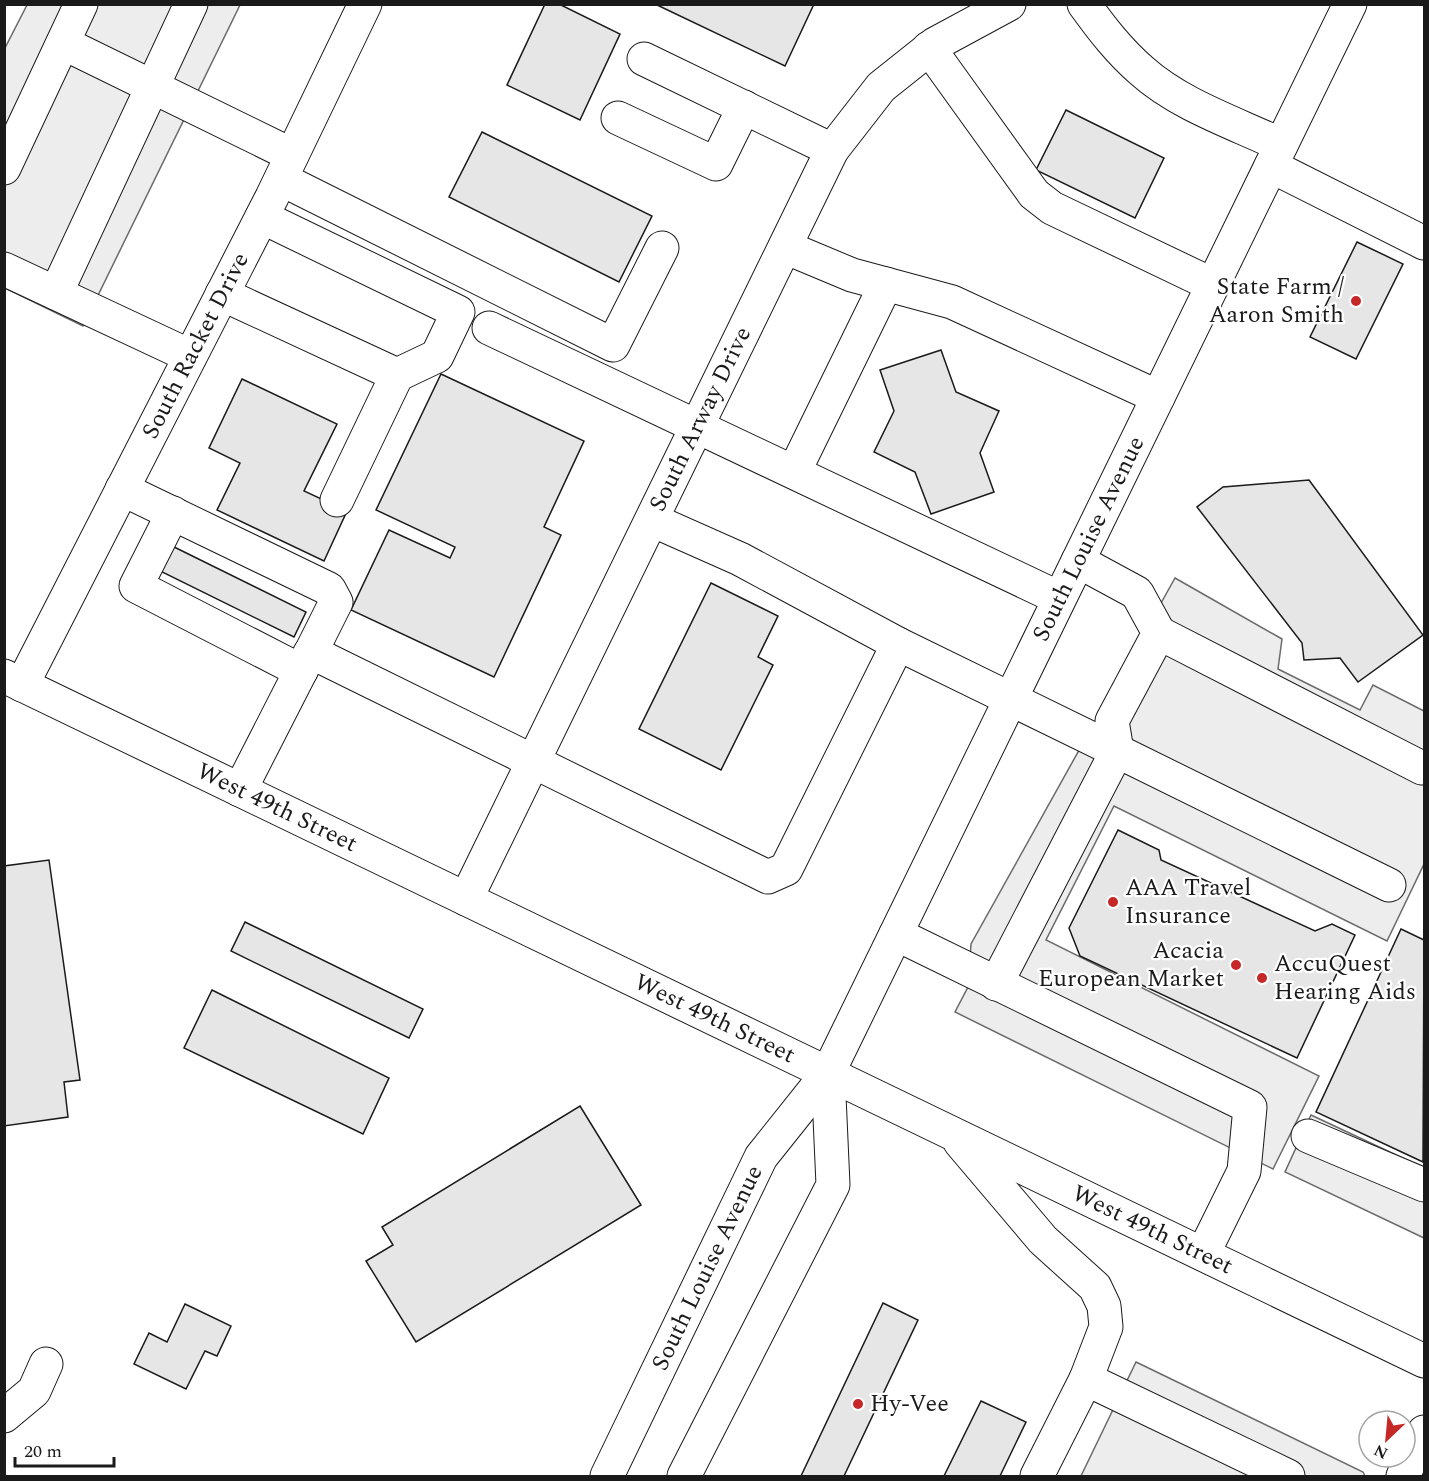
<svg xmlns="http://www.w3.org/2000/svg" width="1429" height="1481" font-family="Spectral,serif">
<style>
.parking{fill:#ededed;stroke:#6a6a6a;stroke-width:1.5}
.building{fill:#e6e6e6;stroke:#1a1a1a;stroke-width:1.5}
.lines{fill:none;stroke-linecap:round;stroke-linejoin:round}
.minor-casing{stroke:#1a1a1a;stroke-width:35}
.major-casing{stroke:#1a1a1a;stroke-width:35}
.minor{stroke:#fff;stroke-width:33}
.major{stroke:#fff;stroke-width:33}
.poi-dot{fill:#c62828;stroke:#fff;stroke-width:2}
.labels{text-anchor:middle;dominant-baseline:central;stroke-width:4.5;stroke-linejoin:round;paint-order:stroke}
.poi-label{font-size:24px;fill:#1a1a1a;stroke:#fff;text-anchor:start}
.street-label{font-size:24px;fill:#1a1a1a;stroke:#fff}
</style>
<rect width="100%" height="100%" fill="#fff"/>
<g class="parking">
<polygon points="27,5 240,5 83,326 5,288 4,50"/>
<polygon points="1175,578 1282,639 1278,669 1360,710 1373,685 1424,711 1424,864 1387,941 1114,806 1046,940 1319,1076 1273,1169 955,1012 968,987 971,944"/>
<polygon points="1311,1115 1424,1168 1424,1238 1285,1172"/>
<polygon points="1136,1362 1363,1472 1365,1476 1081,1476"/>
</g>
<g class="building">
<polygon points="545,4 559,4 620,34 580,120 507,85"/>
<polygon points="655,4 814,4 785,66"/>
<polygon points="1066,110 1164,158 1135,218 1036,170"/>
<polygon points="482,132 652,216 619,282 449,197"/>
<polygon points="1357,242 1403,264 1356,359 1310,337"/>
<polygon points="941,350 956,392 999,411 980,453 994,492 931,514 915,472 874,452 894,411 880,370"/>
<polygon points="441,374 584,441 544,527 561,535 494,677 351,610 389,530 450,558 455,547 376,510"/>
<polygon points="242,379 337,424 304,491 347,511 324,561 217,510 240,463 209,448"/>
<polygon points="1309,480 1423,635 1358,682 1340,658 1304,660 1302,643 1197,507 1223,487"/>
<polygon points="164,542 306,612 294,637 152,567"/>
<polygon points="711,583 778,616 758,657 773,665 721,770 639,729"/>
<polygon points="1118,830 1159,850 1161,860 1315,931 1332,924 1355,935 1297,1058 1080,956 1069,928"/>
<polygon points="49,860 80,1080 64,1082 68,1117 4,1126 4,866"/>
<polygon points="245,922 423,1009 409,1038 231,951"/>
<polygon points="1401,929 1424,940 1423,1162 1316,1112"/>
<polygon points="212,990 389,1078 363,1134 184,1048"/>
<polygon points="580,1106 641,1205 416,1342 366,1261 393,1245 382,1227"/>
<polygon points="883,1303 918,1320 844,1476 801,1476"/>
<polygon points="185,1304 231,1326 217,1356 205,1351 186,1389 134,1364 149,1333 167,1342"/>
<polygon points="981,1401 1026,1422 1000,1476 944,1476"/>
</g>
<g class="lines">
<defs>
<g id="minor">
<path d="M1084,4C1102,29 1119,51 1142,71C1180,105 1235,123 1281,145"/>
<polyline points="63,43 292,155"/>
<polyline points="929,48 1034,194 1052,208 1213,285"/>
<polyline points="644,59 832,150"/>
<polyline points="618,118 716,164 744,107"/>
<polyline points="1271,166 1424,243"/>
<polyline points="4,168 81,4"/>
<polyline points="281,179 613,345 662,248"/>
<polyline points="785,247 852,275 952,302 1158,397"/>
<polyline points="4,269 190,356"/>
<polyline points="56,293 191,4"/>
<polyline points="222,294 397,375 437,356 458,312 262,217"/>
<polyline points="489,328 1059,598"/>
<polyline points="794,472 886,284"/>
<polyline points="122,489 329,589 336,602 311,652 768,877 786,869 898,644 1117,751"/>
<polyline points="337,500 397,375"/>
<polyline points="173,513 136,586 301,671"/>
<polyline points="652,520 740,559 898,644"/>
<polyline points="1078,561 1137,593 1159,633 1112,721 1117,751"/>
<polyline points="1159,633 1422,768"/>
<path id="s1" d="M22,685L272,197L365,4"/>
<polyline points="240,790 310,653"/>
<path id="s2" d="M466,899L832,150L881,87L935,44L1009,4"/>
<polyline points="896,934 1250,1107 1244,1171 1203,1254"/>
<polyline points="996,984 1117,751 1389,885"/>
<polyline points="1308,1136 1424,1185"/>
<polyline points="4,1416 34,1391 46,1364"/>
<polyline points="1037,1476 1086,1379 1288,1476"/>
<polyline points="1403,1476 1424,1432"/>
</g>
<g id="major">
<path id="s3" d="M4,676L1424,1361"/>
<polyline points="960,1142 1043,1240 1095,1287 1104,1306 1106,1327 1086,1379"/>
<path id="s4" d="M607,1476L761,1157L828,1073L1350,4"/>
<polyline points="684,1476 833,1185 828,1073"/>
</g>
</defs>
<use href="#minor" class="minor-casing"/>
<use href="#major" class="major-casing"/>
<use href="#minor" class="minor"/>
<use href="#major" class="major"/>
</g>
<g class="poi-dot">
<circle cx="1356" cy="301" r="6"/>
<circle cx="1113" cy="902" r="6"/>
<circle cx="1236" cy="965" r="6"/>
<circle cx="1262" cy="978" r="6"/>
<circle cx="858" cy="1404" r="6"/>
</g>
<g class="labels">
<g class="poi-label">
<text x="1344" y="287" text-anchor="end">State Farm /<tspan x="1344" dy="28">Aaron Smith</tspan></text>
<text x="1125" y="888">AAA Travel<tspan x="1125" dy="28">Insurance</tspan></text>
<text x="1224" y="951" text-anchor="end">Acacia<tspan x="1224" dy="28">European Market</tspan></text>
<text x="1274" y="964">AccuQuest<tspan x="1274" dy="28">Hearing Aids</tspan></text>
<text x="870" y="1404">Hy-Vee</text>
</g>
<g class="street-label">
<text stroke="none"><textPath href="#s1" startOffset="381">South Racket Drive</textPath></text>
<text stroke="none"><textPath href="#s2" startOffset="534">South Arway Drive</textPath></text>
<text stroke="none"><textPath href="#s4" startOffset="1056">South Louise Avenue</textPath></text>
<text stroke="none"><textPath href="#s3" startOffset="303">West 49th Street</textPath></text>
<text stroke="none"><textPath href="#s3" startOffset="789">West 49th Street</textPath></text>
<text stroke="none"><textPath href="#s3" startOffset="1275">West 49th Street</textPath></text>
<text stroke="none"><textPath href="#s4" startOffset="231">South Louise Avenue</textPath></text>
</g>
</g>
<rect width="1429" height="1481" fill="none" stroke="#1a1a1a" stroke-width="12"/>
<g transform="translate(1387 1439) rotate(206)"><circle r="28" fill="#ffffff" stroke="#a3a3a3" stroke-width="1.5"/>
<path d="M0-4.5L10 22L0 15L-10 22Z" fill="#c62828"/>
<text y="-9" font-size="16" font-weight="bold" text-anchor="middle" fill="#1a1a1a">N</text>
</g>
<path d="M15 1457v9h99v-9" fill="none" stroke="#1a1a1a" stroke-width="3"/>
<text x="24" y="1457" font-size="18" fill="#1a1a1a" stroke="#ffffff" stroke-width="4.5" paint-order="stroke">20 m</text>
</svg>
